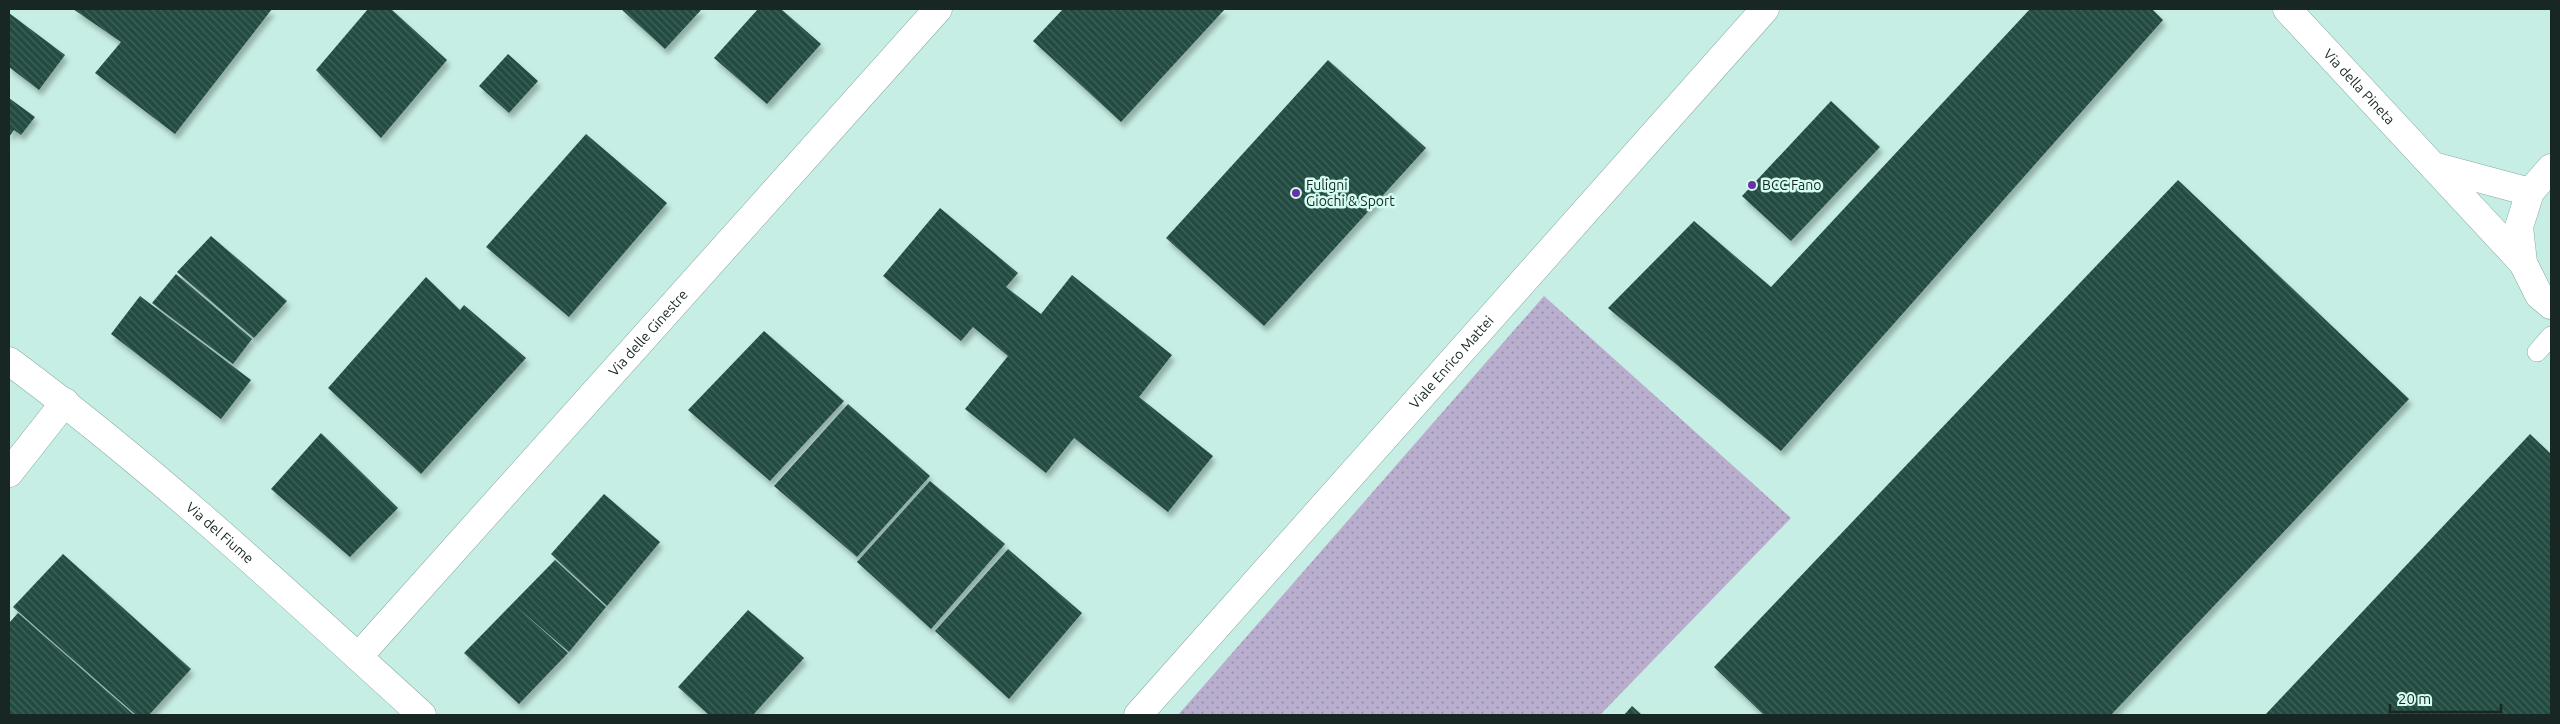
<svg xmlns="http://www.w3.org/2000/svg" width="2560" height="724" font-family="Ubuntu,sans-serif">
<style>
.green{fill:url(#green-dots)}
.building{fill:url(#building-back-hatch);filter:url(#shadow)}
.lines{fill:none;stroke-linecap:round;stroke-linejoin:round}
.service-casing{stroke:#85aba1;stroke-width:20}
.minor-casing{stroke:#85aba1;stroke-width:29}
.tertiary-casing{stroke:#85aba1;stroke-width:29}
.service{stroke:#fff;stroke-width:19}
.minor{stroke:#fff;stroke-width:28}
.tertiary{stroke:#fff;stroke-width:28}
.poi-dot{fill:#6a31a7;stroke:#d4fcf1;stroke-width:2}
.labels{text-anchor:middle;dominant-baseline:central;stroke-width:5;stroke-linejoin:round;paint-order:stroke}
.street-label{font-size:14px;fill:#182723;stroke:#d4fcf1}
.poi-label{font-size:14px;fill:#182723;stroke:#d4fcf1;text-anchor:start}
</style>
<defs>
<pattern id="green-dots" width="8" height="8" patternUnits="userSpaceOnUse" patternTransform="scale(1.25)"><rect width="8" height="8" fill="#b9aece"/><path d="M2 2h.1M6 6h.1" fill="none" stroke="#958ea7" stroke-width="1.8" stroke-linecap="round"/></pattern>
<pattern id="building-back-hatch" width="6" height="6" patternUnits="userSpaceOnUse" patternTransform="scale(1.25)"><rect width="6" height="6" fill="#234c43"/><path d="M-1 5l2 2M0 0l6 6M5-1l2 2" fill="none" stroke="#41635b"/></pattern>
<filter id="shadow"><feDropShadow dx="3" dy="5.5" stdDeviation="2.5" flood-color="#0004"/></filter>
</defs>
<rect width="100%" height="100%" fill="#c7eee4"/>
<polygon class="green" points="1544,296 1791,518 1600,715 1178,715"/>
<g class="building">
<polygon points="73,9 272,9 175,134 95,73 121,42"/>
<polygon points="368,9 391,9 447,60 381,138 316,70"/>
<polygon points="621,9 702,9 665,49"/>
<polygon points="758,9 781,9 821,44 767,104 714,58"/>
<polygon points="1063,9 1225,9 1121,122 1033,41"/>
<polygon points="2030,9 2152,9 2163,20 1781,451 1608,308 1694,221 1771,287"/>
<polygon points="9,13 65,55 39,90 9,67"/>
<polygon points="508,54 538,81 509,113 479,86"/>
<polygon points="1328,60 1426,148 1264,326 1166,238"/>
<polygon points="9,98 35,117 21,135 14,130 9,137"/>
<polygon points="1831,101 1880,147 1791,241 1742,196"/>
<polygon points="586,134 667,203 569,317 486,247"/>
<polygon points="2178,180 2409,399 2111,715 1764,715 1714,667"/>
<polygon points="940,208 1018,273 1006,287 1041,314 1072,275 1172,355 1139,397 1213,456 1168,512 1074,438 1046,473 965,409 1008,356 973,327 961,341 883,276"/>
<polygon points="211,236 287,301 254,338 177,272"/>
<polygon points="176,274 252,339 233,364 152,303"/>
<polygon points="426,277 460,310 464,305 526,358 421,474 328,388"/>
<polygon points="140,296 251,380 221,419 111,334"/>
<polygon points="764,331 844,401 770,481 688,410"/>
<polygon points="848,404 930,476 857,557 774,486"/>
<polygon points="321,433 398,508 350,557 271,489"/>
<polygon points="2530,434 2551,454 2551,715 2265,715"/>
<polygon points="930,481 1005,544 931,629 857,562"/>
<polygon points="604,494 660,542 607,606 551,554"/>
<polygon points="1008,549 1082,613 1009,699 935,631"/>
<polygon points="63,554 191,669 149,715 136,715 13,607"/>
<polygon points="555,560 606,607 569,652 517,607 568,653 519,704 464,653"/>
<polygon points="748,610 804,658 753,715 709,715 678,687"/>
<polygon points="18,613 134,715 9,715 9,623"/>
<polygon points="1632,706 1642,715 1624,715"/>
</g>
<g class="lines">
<defs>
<polyline id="service" points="2537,352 2551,336"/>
<g id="minor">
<polyline points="9,473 65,402"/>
<path id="s1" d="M358,657L938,9"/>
</g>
<g id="tertiary">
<path id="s2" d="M2287,9L2523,263"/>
<polyline points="2433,166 2530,192"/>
<polyline points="2551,168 2530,192 2519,227 2523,263 2539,295 2551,305"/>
<path id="s3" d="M9,361C155,469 288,593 422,715"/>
<path id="s4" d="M1138,715L1765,9"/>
</g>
</defs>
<use href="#service" class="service-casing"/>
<use href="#minor" class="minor-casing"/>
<use href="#tertiary" class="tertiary-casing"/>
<use href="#service" class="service"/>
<use href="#minor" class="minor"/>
<use href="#tertiary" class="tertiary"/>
</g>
<g class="poi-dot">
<circle cx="1752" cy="185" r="5"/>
<circle cx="1296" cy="193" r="5"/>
</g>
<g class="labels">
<g class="street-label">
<text stroke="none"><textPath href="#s2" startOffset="106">Via della Pineta</textPath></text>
<text stroke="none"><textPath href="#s1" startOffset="435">Via delle Ginestre</textPath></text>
<text stroke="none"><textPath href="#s4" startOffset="472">Viale Enrico Mattei</textPath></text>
<text stroke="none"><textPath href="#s3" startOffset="272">Via del Fiume</textPath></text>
</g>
<g class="poi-label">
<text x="1306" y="185">Fuligni<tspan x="1306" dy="16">Giochi &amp; Sport</tspan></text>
<text x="1762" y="185">BCC Fano</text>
</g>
</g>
<rect width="2560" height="724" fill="none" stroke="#182723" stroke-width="20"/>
<path d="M2390 704v8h111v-8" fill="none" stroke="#182723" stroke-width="2.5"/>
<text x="2398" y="704" font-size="15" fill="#182723" stroke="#d4fcf1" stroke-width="4" paint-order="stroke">20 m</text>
</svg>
